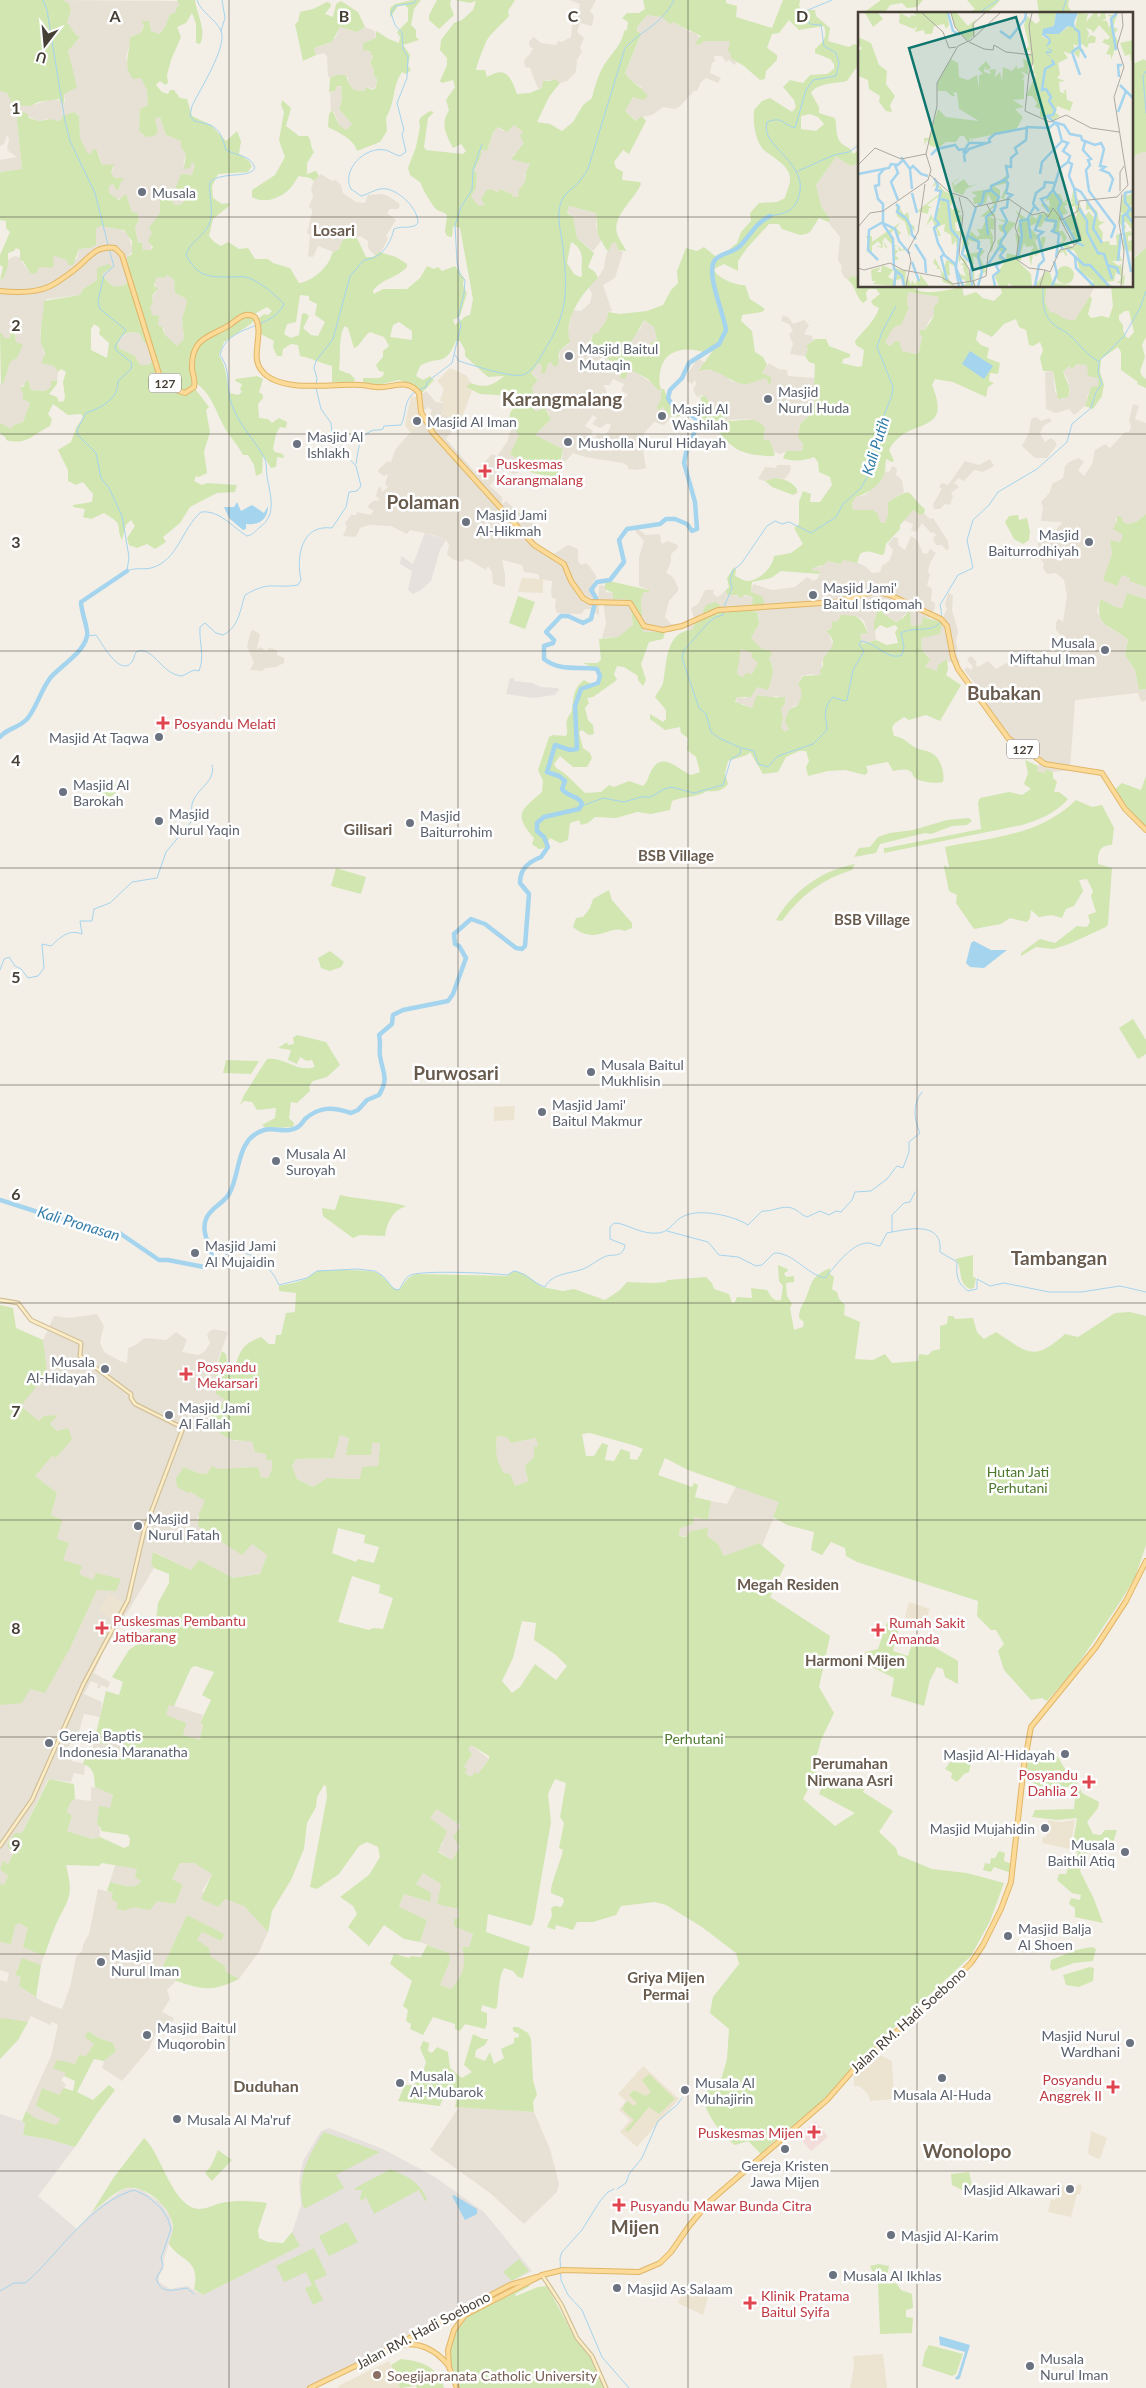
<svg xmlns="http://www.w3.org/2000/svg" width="1146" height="2388" font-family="Lato,sans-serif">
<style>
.residential{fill:#e7e1d5;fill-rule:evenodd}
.industrial{fill:#e6e1dc}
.education{fill:#ece3d1}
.medical{fill:#f3dddb}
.green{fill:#d1e6b1;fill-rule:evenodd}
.water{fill:#a5d4ee}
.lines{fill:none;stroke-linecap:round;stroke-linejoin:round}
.stream{stroke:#a5d4ee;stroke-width:1}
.river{stroke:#a5d4ee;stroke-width:4.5}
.secondary-casing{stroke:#d2c098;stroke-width:5}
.primary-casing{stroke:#e1b668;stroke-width:6}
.secondary{stroke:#fdedc7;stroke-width:2.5}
.primary{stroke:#fcda98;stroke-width:4}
.grid{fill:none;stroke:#463f36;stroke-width:1;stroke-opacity:0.55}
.worship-dot{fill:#6b7280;stroke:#fff;stroke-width:2}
.health-dot{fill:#e0444e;stroke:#fff;stroke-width:2}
.education-dot{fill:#8d6e63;stroke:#fff;stroke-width:2}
.labels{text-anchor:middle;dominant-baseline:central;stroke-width:5;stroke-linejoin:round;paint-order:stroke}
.shield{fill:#fff;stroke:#7e7972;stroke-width:1}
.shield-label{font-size:12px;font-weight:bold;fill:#463f36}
.worship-label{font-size:14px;fill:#5b616d;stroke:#fff;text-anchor:start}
.health-label{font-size:14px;fill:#be3a42;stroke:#fff;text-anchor:start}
.park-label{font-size:14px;fill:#4b772b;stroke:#fff}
.street-label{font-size:14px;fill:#463f36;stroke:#fff}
.education-label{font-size:14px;fill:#785e54;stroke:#fff;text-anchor:start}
.water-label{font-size:15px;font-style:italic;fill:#307ba8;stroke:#fff}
.neighbourhood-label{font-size:15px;font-weight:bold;fill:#695c4e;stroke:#fff}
.quarter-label{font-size:16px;font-weight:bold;fill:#695c4e;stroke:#fff}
.district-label{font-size:19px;font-weight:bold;fill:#695c4e;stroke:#fff}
.inset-river{fill:none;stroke:#a5d4ee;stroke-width:2.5}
.inset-road{fill:none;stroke:#aea9a0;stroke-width:1}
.view{fill:#0f766e;fill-opacity:0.15;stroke:#0f766e;stroke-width:2.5}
.inset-edge{fill:none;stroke:#463f36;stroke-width:2.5}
.grid-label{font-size:16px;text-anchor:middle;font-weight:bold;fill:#463f36;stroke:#fff;stroke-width:5;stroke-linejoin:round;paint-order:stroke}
</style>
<rect width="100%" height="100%" fill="#f3efe7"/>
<g class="residential">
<polygon points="63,0 179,1 180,6 175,13 170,14 165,27 158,34 151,31 149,21 144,25 139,35 132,36 126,57 130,75 141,78 147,90 148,105 140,109 139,131 146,137 155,135 158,131 155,119 160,117 166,135 181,140 186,154 183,164 192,161 195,165 192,175 181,174 180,192 187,195 182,204 175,205 170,197 161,202 160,213 150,228 152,233 151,250 143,250 142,243 138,241 135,228 139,219 137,214 132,212 126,198 116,199 109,193 109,186 113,184 116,189 119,189 121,178 114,178 111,172 114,167 102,165 99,155 87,154 80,138 79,116 74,112 62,116 62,119 59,121 47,119 39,121 27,116 17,121 22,169 0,172 0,160 17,157 7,150 9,138 7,135 4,144 0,146 0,91 7,93 13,101 33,105 53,99 65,102 64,94 77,85 74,82 68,51 80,37 76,35 67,22 71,11 69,4"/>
<polygon points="569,0 596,0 590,11 594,16 592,26 580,23 577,32 584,38 580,48 582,51 577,60 576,72 567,81 560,83 553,80 543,81 543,87 538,89 530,68 525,67 524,60 530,54 533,48 530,47 529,41 534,37 541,43 556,45 558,41 562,42 571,37 572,25 574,19 577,19 580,4"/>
<polygon points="647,15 659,16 673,22 690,32 694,32 704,41 730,41 731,54 738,61 734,65 729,60 726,62 722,56 714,56 715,61 712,63 710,73 721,78 718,83 706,78 701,82 697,91 694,91 680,106 675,109 663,107 652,115 642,117 637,121 625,111 629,102 642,88 629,79 625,73 639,40 637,27"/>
<polygon points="340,27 357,32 365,27 375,31 376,38 365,42 366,50 373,55 370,63 374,70 373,75 377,79 375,89 366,87 364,91 354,90 348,82 348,77 336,75 333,78 328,77 327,56 324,53 316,55 314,48 328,44 336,37"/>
<polygon points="337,86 341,87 342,99 339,109 352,124 346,130 339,125 334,112 331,111 330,92 334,92"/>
<polygon points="514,125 523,132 524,143 519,150 512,156 531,165 525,175 525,182 518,197 513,197 512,194 501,189 498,192 494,190 483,196 482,200 485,205 483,207 479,206 472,201 471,197 476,188 477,173 474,171 479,160 481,150 487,151 493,132 498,127 503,131"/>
<polygon points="1146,152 1146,248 1132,259 1132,158 1139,153"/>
<polygon points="836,157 851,166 860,162 860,277 853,276 848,280 844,277 841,271 842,266 838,260 840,237 828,222 830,219 821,206 817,194 816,185"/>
<polygon points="321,174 332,181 335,180 341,185 343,193 356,202 365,203 368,195 380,194 386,195 399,203 400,206 398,209 390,209 387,213 396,220 386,236 388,239 381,252 375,255 368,248 368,241 360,236 354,239 345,238 336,253 318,246 313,257 308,256 310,235 307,233 312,213 312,209 309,207 313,196 311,189 314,181"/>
<polygon points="569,206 596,213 596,225 601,241 593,251 577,238 572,216 567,212"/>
<polygon points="100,226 120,229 128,234 133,251 127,257 133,279 119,287 113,287 102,274 110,268 109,264 104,266 97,280 83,289 80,295 46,299 40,333 42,346 48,364 54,366 58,372 57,380 51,381 51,387 45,391 31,390 30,382 21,386 24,399 30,403 23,422 14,425 12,429 9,429 0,423 0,384 4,382 10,362 17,358 22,345 16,342 15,331 10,338 4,338 0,333 0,280 4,278 8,260 14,256 19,257 29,272 44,266 48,268 53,256 77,259 79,249 90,248 96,245 96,229"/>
<path d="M612,242L616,243L618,250L623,252L615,278L603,285L612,311L608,312L607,319L598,334H593L586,350L622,366L624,369L620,374L629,369L632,370L661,389V399L659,403L658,411L663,407L671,415V418L664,425L654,422L637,441L643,450L646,468L636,470L628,469V466L623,463L585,457L573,453L565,462L562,461L563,449L535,435L551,419L548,412L543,407L536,413L530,403L534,395L532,387L538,379L531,373L539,363L542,367L546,368L548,364L560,357L559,351L569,344L568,333L572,312L573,310L581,311L590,303L592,294L588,286L598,278L604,268L606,255ZM613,379L624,384L621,391L628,394L626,397L619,395L611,411L610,409L613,403L604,398L607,391L603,385H610ZM593,415L597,418L592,424L600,428L608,423L611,425L608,432L604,435L597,434L591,452L588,451V442L593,431L585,426Z"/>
<polygon points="168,275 174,280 175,293 185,298 187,302 182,319 184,339 177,347 165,335 164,329 158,327 157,322 159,318 152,315 150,312 150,307 153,303 152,297 156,292 155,280 157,277 163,278"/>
<polygon points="1047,286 1095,286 1083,309 1075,320 1070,321 1050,312 1045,302"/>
<polygon points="908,292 939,297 934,316 930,319 922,336 919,352 916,354 902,351 900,347 891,346 885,342 892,328 904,317 909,309 907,305"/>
<polygon points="783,315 789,318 793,324 804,320 809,325 804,334 812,336 813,340 806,346 808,350 805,356 790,354 793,344 789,334 793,331 789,324 781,321"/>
<polygon points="644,320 654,327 657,340 653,341 642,354 623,348 618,348 615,351 610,349 612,342 629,344 634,334 640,330"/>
<polygon points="130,332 139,333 145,343 151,343 155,356 149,365 140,366 135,356 119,348 118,344 122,337"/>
<polygon points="698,358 705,363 698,369 721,372 731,381 744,384 766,378 769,379 768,383 771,377 762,373 769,363 779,369 787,370 788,376 815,378 814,386 818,391 810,415 800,424 798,435 803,444 802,451 786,451 781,454 774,452 770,442 763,439 764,433 755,421 749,419 724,420 707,399 702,395 697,397 693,390 696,384 695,380 692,384 687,381 688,373"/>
<polygon points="1077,364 1088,365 1091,376 1098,377 1098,387 1088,394 1085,406 1074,415 1069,409 1056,413 1046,409 1045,372 1053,371 1055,392 1062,399 1068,396 1070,392 1068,380 1063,372 1069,366 1072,369"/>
<polygon points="426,391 436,402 445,403 442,414 461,420 446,439 475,472 492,454 497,456 507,442 510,432 513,428 517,431 520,435 510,454 525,463 527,469 514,474 502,469 490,486 502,497 502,504 506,501 524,517 531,517 537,522 528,535 540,546 554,554 568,545 578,549 578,561 581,565 586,563 590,567 597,577 593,582 598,599 599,585 605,586 606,592 613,593 614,599 625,599 634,604 631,610 633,625 629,630 618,637 602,638 606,623 603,602 599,603 599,615 590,609 585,609 581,614 557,613 555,607 556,599 552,598 551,592 552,581 540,579 538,574 524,572 522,565 502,560 505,574 505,587 493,584 492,572 488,566 486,570 469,560 466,559 462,562 452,559 447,554 449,545 446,540 433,535 410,530 407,534 391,526 369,525 360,528 356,537 343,536 347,527 345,523 351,515 356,515 357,512 370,515 374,511 367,507 373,501 380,500 376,496 378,488 381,487 382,492 388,487 385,484 388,474 384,476 378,472 379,469 388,461 391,462 395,450 408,435 423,421 427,422 432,410 428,407 423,412 419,409 417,397"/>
<polygon points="1133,404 1139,406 1135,419 1146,423 1146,514 1136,522 1128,524 1123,522 1122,517 1116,518 1116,525 1122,534 1122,540 1119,542 1110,541 1112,554 1107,569 1130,578 1130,581 1146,587 1146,599 1127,593 1122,608 1116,607 1100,599 1097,612 1108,627 1121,634 1128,640 1125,655 1135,670 1139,690 1146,689 1146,699 1144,702 1140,700 1138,693 1075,700 1070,770 1053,772 1046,769 1044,773 1037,771 1039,763 1001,733 990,715 972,693 976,685 964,670 967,667 971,670 973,667 967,659 971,656 977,662 975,664 978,667 988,661 996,669 1006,663 1009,664 1013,659 1017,660 1020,657 1026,658 1025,664 1031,661 1037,666 1041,664 1058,664 1066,657 1066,642 1056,630 1056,622 1059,619 1063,622 1067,596 1064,580 1056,573 1047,574 1043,568 1044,563 1039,557 1038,552 1038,540 1045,535 1063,545 1063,540 1055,535 1058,526 1062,524 1061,522 1041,521 1043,508 1041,502 1050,492 1052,484 1063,478 1065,466 1069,462 1079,458 1084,462 1078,470 1084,476 1092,464 1095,450 1105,444 1110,448 1125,432 1129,432 1131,427 1129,420"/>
<polygon points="1036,417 1041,421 1049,418 1052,421 1043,426 1040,434 1045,442 1051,438 1056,442 1056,446 1047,458 1035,458 1022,446 1029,433 1031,419"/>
<polygon points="990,459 994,466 983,472 974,470 964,481 958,478 956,481 954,483 959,487 951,493 953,496 950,505 945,504 940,509 934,509 933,504 942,489 939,487 942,483 948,485 965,461 979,465"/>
<polygon points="777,465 790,465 791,470 785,479 775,478 765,481 758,479 765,467 776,468"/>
<polygon points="892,466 897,468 896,475 902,480 904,492 888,502 888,515 885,523 880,522 875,511 853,510 852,503 856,497 865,495 881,481 885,472 890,471"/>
<polygon points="913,510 918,514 924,513 930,519 933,518 948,541 949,549 946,550 942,545 936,545 933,539 936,535 934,532 931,533 922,523 916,532 911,530 913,524 903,520"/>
<polygon points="638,529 646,535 659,534 661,538 660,541 663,544 667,541 678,545 677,549 671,554 671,562 666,573 672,576 678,587 678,591 669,601 665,617 671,624 675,624 677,629 671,632 643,632 641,599 644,592 649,590 639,586 639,557 644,541 635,531"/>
<polygon points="911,536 917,540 923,553 927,554 930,549 936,553 930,563 928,571 930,575 927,585 932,589 931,601 935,603 935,608 929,618 926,617 921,625 911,626 906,613 899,621 893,621 882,613 879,606 874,621 876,640 861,644 860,634 868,633 864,621 861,618 842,615 838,621 832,623 832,628 827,630 833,645 830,654 825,656 822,662 822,675 819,676 812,674 802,676 798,684 802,690 802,696 798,705 793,706 788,731 785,732 781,727 783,719 781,709 786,700 776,696 770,698 758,695 752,708 743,704 736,704 737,697 746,698 753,694 757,687 773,671 773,666 769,659 771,655 769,650 762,649 753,641 751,638 759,624 759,614 751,610 730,611 703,618 695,623 692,630 689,630 688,624 695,621 691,608 698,604 705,590 714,590 713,594 718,597 725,591 729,595 754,597 753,607 761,607 751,592 753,584 772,590 795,587 807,577 813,581 817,579 820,574 812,571 812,567 820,567 827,561 841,564 843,560 853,561 865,566 872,573 880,572 882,566 889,561 892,554 893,550 888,544 894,537 898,538 898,545 905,550"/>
<polygon points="948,593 953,595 952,610 958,631 956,642 958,649 955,650 960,663 948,662 947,659 939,665 937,671 934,672 925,667 929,657 922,650 921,638 942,626 941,622 947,609 945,604"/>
<polygon points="253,630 260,634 257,649 261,647 266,651 269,648 274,649 277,651 277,655 284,658 284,663 276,667 265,668 262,671 250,670 254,663 247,646 251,631"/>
<polygon points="741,649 752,653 754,660 758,663 752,674 745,674 743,677 736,674"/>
<polygon points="97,1314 104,1326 100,1342 104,1352 120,1361 127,1363 128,1348 134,1346 145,1338 166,1340 176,1332 187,1340 182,1352 198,1355 205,1351 210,1343 207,1335 209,1332 213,1329 228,1332 217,1363 220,1377 216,1386 224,1399 220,1409 219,1427 235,1441 252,1441 272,1460 272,1469 268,1478 261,1477 258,1467 218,1469 208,1474 198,1473 184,1467 191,1492 206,1501 197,1519 252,1544 267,1555 260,1574 233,1578 199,1561 191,1570 154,1552 151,1564 154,1568 102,1654 94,1673 110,1682 109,1686 107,1688 101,1685 100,1688 97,1688 98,1684 91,1681 84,1694 102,1702 100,1717 84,1714 79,1732 68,1747 72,1761 85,1764 84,1775 74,1773 71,1782 48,1779 22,1833 9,1849 13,1854 8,1864 3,1862 8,1875 4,1886 0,1884 0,1705 30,1689 71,1646 97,1590 93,1580 78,1574 81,1566 63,1561 51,1515 57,1493 34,1476 52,1456 56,1458 60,1453 61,1430 56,1431 50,1424 57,1415 39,1421 21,1406 32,1390 44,1355 43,1340 54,1316 69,1318"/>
<polygon points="340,1435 349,1438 347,1455 372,1443 380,1442 378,1467 360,1479 327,1478 313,1487 297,1479 292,1466 296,1459 334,1458"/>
<polygon points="497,1436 508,1437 511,1443 536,1438 538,1446 534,1457 525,1467 528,1481 515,1486 499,1466 495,1450"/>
<polygon points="736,1486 780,1502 762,1546 759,1543 724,1556 718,1544 707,1536 679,1536 680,1528 694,1517 708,1520 711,1501 727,1504"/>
<polygon points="169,1704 203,1715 200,1722 203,1724 200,1740 183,1735 166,1715"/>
<polygon points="112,1733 123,1736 120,1760 91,1753 94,1742 108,1745"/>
<polygon points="471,1745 489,1759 478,1774 471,1777 465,1773 464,1767 472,1754 467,1750"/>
<polygon points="91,1787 98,1788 113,1795 110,1809 99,1806 100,1837 92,1839 67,1831 72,1817 67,1812 70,1803 75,1799 91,1801"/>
<polygon points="437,1809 461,1826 460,1847 452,1860 438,1851 443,1843 430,1818"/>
<polygon points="180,1863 194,1863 212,1874 202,1891 244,1906 268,1932 259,1952 239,1979 226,1972 225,1966 209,1956 197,1940 202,1932 221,1941 187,1915 163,1966 172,1970 176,1981 167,1990 170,1999 162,2012 174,2018 166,2032 158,2028 149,2049 122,2081 102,2068 104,2061 116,2051 113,2043 99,2038 88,2031 94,2044 86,2057 79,2055 75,2064 61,2080 66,2085 60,2095 36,2106 62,2119 56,2126 35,2118 26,2111 51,2056 58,2025 52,2022 50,2025 31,2016 28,2022 0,2019 0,1980 7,1982 9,1973 0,1970 0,1942 11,1944 15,1926 19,1923 28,1928 24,1947 44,1956 41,1965 22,1959 15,1975 21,1977 19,1986 43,2002 62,2009 70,1987 76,1957 82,1951 83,1945 89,1934 98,1889 113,1893 117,1902 117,1909 125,1911 129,1908 139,1907 147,1910 157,1901 175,1904 183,1885 172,1879"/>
<polygon points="115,1865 138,1869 141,1881 138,1885 131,1888 110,1882"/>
<polygon points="423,1873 441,1884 437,1904 459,1909 473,1934 469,1947 462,1948 466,1960 461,1978 451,1989 440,1985 450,1961 449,1953 420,1942 427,1920 399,1908 404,1894 429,1902 416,1884"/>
<polygon points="459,2107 534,2112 550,2149 559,2184 557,2192 524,2224 490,2193 430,2150"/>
</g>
<g class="industrial">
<polygon points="425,533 446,540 440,550 431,581 421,590 413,594 408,590 412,571 400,564 401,556 413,564"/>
<polygon points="510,678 514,678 514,681 532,683 541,687 558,688 559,690 554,695 533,698 506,694"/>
<polygon points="0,2114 25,2122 23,2135 47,2139 75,2147 38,2196 77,2229 92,2212 122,2190 130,2188 142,2190 161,2203 170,2216 173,2230 164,2259 163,2270 159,2276 159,2282 170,2289 187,2286 203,2295 299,2246 292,2233 301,2205 299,2180 303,2161 321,2131 329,2128 383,2149 435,2177 484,2212 532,2271 308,2388 0,2388"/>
</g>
<g class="education">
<polygon points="450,368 466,375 471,383 466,387 472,391 461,420 441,414 445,403 440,401 444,388 437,381"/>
<polygon points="411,396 417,397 423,421 411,433 405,425"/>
<polygon points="522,578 543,579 543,593 518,592"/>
<polygon points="515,1106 514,1120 494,1121 494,1107"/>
<polygon points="109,1594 126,1603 116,1621 99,1611"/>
<polygon points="909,1602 930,1609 923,1628 904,1621"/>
<polygon points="1048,1820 1060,1822 1075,1820 1070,1849 1042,1843 1043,1837 1046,1837"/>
<polygon points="880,2055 892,2061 894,2099 870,2101 869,2096 865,2091 859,2086 854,2086 854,2076"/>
<polygon points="643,2066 679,2099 637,2147 620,2132 630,2120 619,2110 626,2101 618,2094"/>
<polygon points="1091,2131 1107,2138 1100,2159 1091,2156 1088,2153"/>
<polygon points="1066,2184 1077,2187 1078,2184 1082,2185 1080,2194 1077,2194 1071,2217 1048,2212 1051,2199 1055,2200 1060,2185 1065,2186"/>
<polygon points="685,2286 708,2297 703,2315 678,2303"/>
<polygon points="883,2354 887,2388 850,2388 854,2367 853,2356"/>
<polygon points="389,2361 400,2388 339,2388 338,2386"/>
</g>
<polygon class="medical" points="816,2121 828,2137 811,2151 798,2136"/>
<g class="green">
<polygon points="0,0 63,0 69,4 71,11 67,22 76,35 80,37 68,51 77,87 64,94 64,103 61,103 59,99 38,102 31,106 13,105 7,93 0,91"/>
<path d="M177,0H195C197,15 207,31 200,44L196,43V24L192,13L186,23L177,27L181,37L171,60L167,75L168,83L165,85L160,81L156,85L162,92L168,94L170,90H174L180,98L187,99L192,116L211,125L226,141L237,131L241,141L239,154L249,161L252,166L248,172L218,174L212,186L213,198L222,204L229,203V206L213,219L209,236L214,242L221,246L228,242L239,249L248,248L255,259H268L273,263L290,268L299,283C312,282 330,266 332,253L339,249L341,243L345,238H357L366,257H373L379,252L396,257L407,264V267C397,278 381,279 373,291L374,294L383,289H407L420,278L427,266L434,269L438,267L442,271L455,266L464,278L463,285L467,293L460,316L453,320L455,325L466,316L470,315L473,299L460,228L453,226L452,237L447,236L445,232L447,215C443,211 439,212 436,209C432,205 421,187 421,183L410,175L408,168L416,147L420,127L419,121L421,117L430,111L434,112L428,118L424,147L426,150L463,154L466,151L461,144L453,148C446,134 440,125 449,110L446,100L455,87L453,80L442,83L440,81L447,65V58L440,50L441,40L454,23L462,20L473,10L476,1L470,3L455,0H515L508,11L509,16C503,23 491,33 487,40C485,43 476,67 476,70H485L487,77C506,65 511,77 517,94L530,93L542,88L543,81H550L554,79L560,83L549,97L537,122L550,124L562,131L573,122L583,105L592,98C595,86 598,75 604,65C611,54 623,43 624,31L627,30L628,22L622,18L627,13H639L645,9L643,0H726V3L737,6L736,17L772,28L783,0H800L799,6L802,10H815L816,16L830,28L828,41L849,47L854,44L860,46V62L847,81C835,84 818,82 811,93L819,107V113L835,118C837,126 835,136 841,143C846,148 850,146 853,154L860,150V162L851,166L836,157L816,185L821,206L830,219L828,222L819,218L810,232L806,234L800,235L782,229L779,224H769L747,248L738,261V271L724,264L714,269C716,278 737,286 745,285L750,299L765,309L762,312L742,315L741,321L752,331L755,352L763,357L767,365L762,373L771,377V384H769L766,378C759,379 750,385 743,384C726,381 717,365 698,371L712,352L706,353C688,346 663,348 660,373C659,379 659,383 661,389H664L668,400L678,405L682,404L683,409H698L702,402L700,397L705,396L712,406L717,410L724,411L725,420C738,424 755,413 765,428L763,439L770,441L775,455C769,458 763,455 756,455C731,452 724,437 709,421L700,420L693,415L671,417L663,407L658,411L657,407L661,399V389L658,390L648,379L629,369L625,379L619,377L624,369L622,366L585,348L591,342L593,334L598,333L607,319L608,312L620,314L647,311L663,305L671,290L678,283L677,271L686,248L697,251L704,247L715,256L726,252L737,243L741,232L751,221L750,213L759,203L777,202L785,198C786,193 790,186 790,179C791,167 773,157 765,151C755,143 753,122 754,110L762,101L770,98L792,112L796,107L794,100L783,87L790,80L803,83L810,75L827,74L834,69V64L830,59L815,53V49C823,42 828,37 824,26L799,30L789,20L779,33L772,34L767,48L777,55V60L766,71L765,79L760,80L744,66L731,58V54L728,51L730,41H704L699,45L695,43L701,36C692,31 683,28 673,22L670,24L662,17L647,15L637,27V31L641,34L625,73C631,83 641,86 648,96L643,100L633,97L625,111L636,121L642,116L646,121L629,154L623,150L614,162L616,168L623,172L622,180L640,182L641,184C635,199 612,216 617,233C618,239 624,245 626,251L618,250L616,243L613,242L608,251L606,249L598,235L596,213L569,206L567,213L573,217L577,238L594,253L588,267L595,272L598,278C582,293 563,319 570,342L559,351L558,365L554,367L551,362L548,364L545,374L541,372L542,367L539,363L531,373L538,380L532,387L534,397L530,404L536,412L544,407L551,419L535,435L563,449L561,459L565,462L554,478L526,471L524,470L528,468L526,464L510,454L519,435C510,421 503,415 520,402L516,396L480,394L466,387L471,383C485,389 494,385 504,376L488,377L465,356V350L460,341H456C444,369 439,354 420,366L416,376L423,380L430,376L434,380L421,394L405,382L399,380L378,385L363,382V378H379L383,376L384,372L379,371L376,365L383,357V351L389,346L384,337L370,332C363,336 361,346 354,348L348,328L345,326C338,335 341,358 339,370L350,374L355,379L354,382H332V366C320,363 312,358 300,356L298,345L291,344L283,349L282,356H277L273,347L274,341L261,334L259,318L264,314L268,315L272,311L267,307L251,316L254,320L252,323L224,342L219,355C227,368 226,380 230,393L238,395L242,392L240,389L242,384L235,381L236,379L257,376L263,379L259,392L263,395V398L258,404L259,418L268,419L272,423L279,418L287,422L286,428L280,427L276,434L273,449L275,452L283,454L284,458L277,457L276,467L271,468L263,455L262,473L256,476L254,465L248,455H243C238,445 232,439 226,430C217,415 212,394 197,384L193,386L209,407L206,410L210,432L204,452L207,473L199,477L196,476L194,481L202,485L207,483L237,485L235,492L217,493L190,507L180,523L163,537L166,542L155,549L147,544L137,548L129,545L127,538L135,526L131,520L126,525L122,540C114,524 127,527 104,513L91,519L83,517L85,509L73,507V505L92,502L93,494L83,482L76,485L68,481V470L58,450L71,442L76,428L83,417L81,414L68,415L53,404L48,414L52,419L50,426C33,434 27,446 6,440V438L0,433V423L11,429L14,425L23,422L30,403L23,399V393L20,388L24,386L26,381H29L31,390L45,391L51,387V381L57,380V384L49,394L57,397L59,402L64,401L65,397L63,382L66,372L61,369L58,372L54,366L41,363L45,354C45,351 43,349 42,346C38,338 44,311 44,301L80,295L83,289L97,280V268L109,264L112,267L102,274C113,290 117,290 133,279L128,270L127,257L132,254V241L124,230L100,226L96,229V245L90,248L79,249L73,265H68L67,260L55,256L53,257L54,266L50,268L40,267L35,274L30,273L23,261L20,260V250L16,248L14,251L8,253V265L4,278L0,280L3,267L0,265V255L10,232L6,228V221L0,220V172L22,169L17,121L18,112L27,113L29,118L39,121L51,119L58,121L62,119V116L74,112L79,116L80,138L87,153L91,154L92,150L96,149L102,165L114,164L111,172L114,178H124L120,184L119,189L116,190L113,184L109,186V193L119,200L126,194L132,212L137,213L139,219L135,228L138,242L142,243L143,250H151L153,247L148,241L152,233L149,228L160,213V197L169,196L175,205L182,204L187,195L180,192L178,196H176L175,189L181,174L192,175L195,165L192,162L190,168L184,169L186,154L181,147V141L166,135L160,117L155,119L158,131L155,136L146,137L139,131L140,109L148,105L147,90L141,78L133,79C122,65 130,54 130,38C136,33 141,37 144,25L141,21H149L151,31L159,34L165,27L170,14L175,13L177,7L180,6ZM810,114L818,117L824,124L816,131L801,129V116ZM514,125L523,132L520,136L524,143L511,159L530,164L526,172L525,182L519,190L518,197H513L512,194L500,189L498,192L490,189L486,191L481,199L485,205L479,206L471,197L476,188L477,173L474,171L481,156V150L487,151L493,132L498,127L507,132ZM571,242C587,251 580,263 582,276L580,277L574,274L567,263ZM168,275L174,280L175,293L185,298L187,302L182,319L184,339L177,346L165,335L162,327L158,326L159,316L152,315L150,307L153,303L152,296L158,288L154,286L157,277L163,278ZM300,295L309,296V300L317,304L315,315L325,322L318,336L311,335L303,328L309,316L305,313L302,314L299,335L291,338L284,334L287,324L296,322ZM644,320L654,327L657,340L653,341L642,354L618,348L615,351L610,349L612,342L629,344C635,336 640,328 644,320ZM399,322L412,331V340L390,337L393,325ZM94,324L100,328L99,334L109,343L107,358L91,350V329ZM130,332L139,333L145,343H151L155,356L149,365H140L135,356L119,348L118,344L122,336Z"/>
<path d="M412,0H421L414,9L411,25L416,30V37L419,40L403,45L410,55L408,66L411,70L406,74L402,72C392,86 396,101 386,118L387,131L380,142L357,151C354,139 338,132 328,127L329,114L332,110L339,125L346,130L352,124L339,109L342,99L341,86H337L335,91L329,92L330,78L336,75H346L348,82L354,90L364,91L366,87L373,90L376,88L377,79L373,74L374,70L370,63L373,56L369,51L363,50V43L376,38V31L389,39L399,43L400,37L397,32L408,21V8L405,5L398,6L390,18V8L395,4Z"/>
<polygon points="437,0 451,0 450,5 454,15 439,29 429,20 429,15"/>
<polygon points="881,0 923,0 917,7 907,8 902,3 890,5 884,14 869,14 866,11"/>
<path d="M967,0H1000C991,13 981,14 966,14L975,9Z"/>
<polygon points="1037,0 1069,0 1068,6 1073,14 1039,14"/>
<polygon points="341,1 358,12 365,27 357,32 340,27 332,42 314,48 316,55 303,61 295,24 298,22 300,12 313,9 327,2 330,3 331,6 325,14 333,17 336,4"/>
<polygon points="1144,59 1146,61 1146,152 1139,153 1132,158 1132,61 1135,63"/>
<path d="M282,100L291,108L286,126L299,136H308C312,141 310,147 314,152L307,163V174L316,171L319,176L314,181L310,178L299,176C296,179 295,182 292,186C284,197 265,205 252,197V190L275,175L285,157L279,140L284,112L281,105Z"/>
<path d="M1146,248V337L1142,345L1145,357L1140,371L1142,376L1146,379V388L1137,384L1138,382L1121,370V352L1118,347L1101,359L1100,372L1104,385L1102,396L1093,409L1085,406L1091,387L1098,386V378L1088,376L1087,365L1077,364L1072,369L1069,366L1063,372C1066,381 1072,386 1068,397L1058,399L1053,371H1043L1040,358L1043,350L1040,342L1033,346L1029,345L1026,330L1019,327L1016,319L1004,324L992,337L978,330L976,340L981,345L989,348L987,358L1000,363L998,374L990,373L989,381L994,383L988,387L986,397L953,382L935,379L932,385C954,438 907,415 889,450L894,461L892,462L886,459C885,463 886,467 885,471C883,484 867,494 856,497L852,503L853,510H873L878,514L880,522L885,523L888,515V502C916,485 905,493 925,509L924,513L920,515L913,510L900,525V529L886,544L884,554L881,555C873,553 868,549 860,554L857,563L843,560L841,564L827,561L824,565L812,568L813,571H819L820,574L781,571L771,578L752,582L751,592L763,597L764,603L761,607L752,608L753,597L745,595L740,598L737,595H728L725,591L729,587L727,578L734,567L736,570L735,576C739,577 743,581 747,581C759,581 773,567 774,556L791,553L803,544L794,528L799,524V502L803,491L811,494L810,502H820L832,485L830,477L819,472L818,462L814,457C805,461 793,462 783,458L786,451H802L803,444L798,437L800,424L810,415L818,391L814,386L815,364L809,362L805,356L808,350L806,346L815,339H826L829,346L850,354V357L843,359L842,363L858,367L862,366L864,350L856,345L855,341C863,331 875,321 879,308L873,305L871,301L880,294L876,289H869L866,292L867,300L863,303C855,296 856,286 848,280L851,276L860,277V286H912C921,298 950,289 962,287L964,296L976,292L983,298L994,301L1002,293L1000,286H1047L1045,302L1050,312C1060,313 1064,322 1075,320L1090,296L1092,299L1088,314L1091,318L1102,316L1109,318L1113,306L1111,286H1132V260ZM908,292L939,297L937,304L934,306V316L925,330H921L919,333L922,337L919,352L916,354L902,351L899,341H895L890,346L885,342C891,335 890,326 901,325L909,308L907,305ZM1125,311H1129L1134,332L1129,338L1126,337L1123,330V325L1119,320V315Z"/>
<polygon points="11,329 14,329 16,342 23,345 17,358 10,362 4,382 1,384 0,333 2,333 4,338 10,338"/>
<path d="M775,478C784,479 791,481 797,489V493L793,495L772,487L765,481Z"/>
<polygon points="1146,514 1146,587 1129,581 1130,578 1122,575 1117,586 1103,580 1112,554 1110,540 1119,542 1122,540 1122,534 1113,529 1117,521 1117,516 1122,517 1123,522 1128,524 1136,522"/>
<polygon points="1018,515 1019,520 1027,518 1030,532 1029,540 1023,544 1014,539 1005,522 1009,516"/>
<path d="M609,581L649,590V592H644L641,599L643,632H665L663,639L649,642L641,664L646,680L643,686L638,680V676L624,667L617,666L614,674L617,680L593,697L587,698L589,703L585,708L588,720L593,725L594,734L589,735L582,730L579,732L583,748L590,753L592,758L587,767H573L560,756L554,764L556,768C568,774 575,784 585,793L601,792L609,785L614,787L629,781L643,786C649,781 648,774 653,768C664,751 681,772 691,775L700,772L696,757L687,750L688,738L681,733L680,727L665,730L650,719V714L663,722L666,719V710L655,697C657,693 662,687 663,683C667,664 665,631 692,630L695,623L703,618V611L706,605L716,602L721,606L722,611L750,610L758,613L759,624L751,638L762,649L769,650L772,653L769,659C776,669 772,678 768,690L757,687L751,697H737L735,702L752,708L757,695C767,697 776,698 785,697V703L781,709L783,718L781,727L785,732L789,729L785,721L789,710L798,705C802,696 803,692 798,684L803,676L821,675L820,671L823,666V659C831,648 839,644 826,631L832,628V622L838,621L841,615C860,615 861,618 868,633L860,634L862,644L876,640L887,645L898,643L895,632L898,628L895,625L887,628L880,625L874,631V621L879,606L883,607L882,613L896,622L903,618L910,610L911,626L921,625L923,617L941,622L942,626L940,634L921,638L922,650L930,659L925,667L937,671L938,665L947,659L948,669L946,675L961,685L940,721L926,715L909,720L904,717L895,723L892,728L894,736C905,737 909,745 918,749C921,750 925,750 929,752C940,755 945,772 943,782C937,784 920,782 915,778C912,775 913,773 910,771C905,768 898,770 893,771L888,762L866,766L868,772L865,775L845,770L828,771L808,776L806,767L809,761L806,751H799L786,757L778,772L763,774L750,752L747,755L728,761L725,773L728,784C723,791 715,792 707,791C697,798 683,796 672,801L670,810L651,814L637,812L616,818L595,817L588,823L581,825L579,820L570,823L568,840L560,843L550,838L545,848L539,849L532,844L534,838C512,813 522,810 542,792L543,781L538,770L549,737L553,735L566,736C569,730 565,726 567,720C568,716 572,713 572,709C574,697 573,688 584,680L595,686L599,682L601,671L583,663H597L601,660L599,639L618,637L633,625L631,610L634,604L625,599H613V593L605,589V583ZM741,649L752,653L751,657L758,663L752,674L746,673L743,677L737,674Z"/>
<path d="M1127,593L1146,599V689L1139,690L1135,670L1125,655L1128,640C1110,623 1095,629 1100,599L1116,607L1122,608Z"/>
<polygon points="518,596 535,602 525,629 509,623"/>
<path d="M1025,760L1038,766L1037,771L1044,773L1046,769L1053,772V778L1057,782L1054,792H1059L1068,799C1056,813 1039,820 1022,825L884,853V848H886L981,829L978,803L980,798L1009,792L1022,795L1031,789L1024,784L1028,773Z"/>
<polygon points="1146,776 1146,828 1130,814 1115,789 1122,783 1141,790"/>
<polygon points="100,778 116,784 119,790 107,800 93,787"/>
<path d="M1076,800L1092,807L1102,805L1114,828L1112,845C1098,845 1098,854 1098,864L1112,868L1108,924L1106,927L1069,944L1053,949L1036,947L1021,956V953L1040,939L1055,943L1077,926L1087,927L1090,922L1088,915L1096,912L1091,896L1093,891L1087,879L1079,880L1083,891L1074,906L1066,909L1062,918L1052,915L1039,917L1031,910L1030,918L1027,922L1010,918L1001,924L974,929L956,903L957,895L949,891L944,867L945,865L948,868L949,867L945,847C993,837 1039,836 1076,800Z"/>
<polygon points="969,818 972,821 967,825 952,826 931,834 925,833 880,844 876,853 854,857 859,848 870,847 878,837 890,833 913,830 947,820"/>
<path d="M855,864L852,870C822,879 800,896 782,921L776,920C793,891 822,870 855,864Z"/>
<polygon points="336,868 366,877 361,894 331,886"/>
<path d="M609,890L612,900L632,923V928L624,931C611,924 595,946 573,927L576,918L583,917L590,908L593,899Z"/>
<polygon points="330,951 344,962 341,967 330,971 321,968 318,958"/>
<polygon points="1133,1019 1146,1040 1146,1054 1138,1059 1119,1028"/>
<path d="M297,1035L326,1042L340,1065L327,1077L313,1081L309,1086L310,1091L297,1103L291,1102L289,1118L294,1123L293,1127L266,1128L262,1125L275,1118L276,1108L257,1110L252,1102L244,1101L240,1105L244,1095L267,1059C284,1056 297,1073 315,1067L312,1060L307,1061L300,1057L297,1064L288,1060L291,1050L278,1048L287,1042L288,1045L294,1044L293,1038Z"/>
<polygon points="226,1060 259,1061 251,1074 223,1073"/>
<path d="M340,1195C362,1200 385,1200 406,1206C392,1211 387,1222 385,1236L360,1235L353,1238L323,1216L322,1208L335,1210Z"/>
<path d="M973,1255V1277L976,1278L974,1288L970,1289C956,1282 964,1268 955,1259Z"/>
<path d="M778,1265L787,1269L788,1271L784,1273L786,1277L794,1276V1282L786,1283L787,1296L792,1304L790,1308L794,1330L803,1327L804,1322L799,1318C799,1310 801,1307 805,1300C813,1282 809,1278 830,1268V1274L834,1277L832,1289L837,1292L839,1299L845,1305L844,1315L860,1322L855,1359L873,1360L885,1354L892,1363L918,1361L919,1354L928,1355L932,1351L940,1349V1326L947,1324L948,1316H953L955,1319L973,1318L977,1332L984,1339L996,1332C1027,1352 1033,1363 1065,1334L1078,1337L1115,1313L1130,1312L1146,1316V1545L1135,1578L1120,1602L1075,1669L1047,1701L1042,1698L1031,1700L1004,1670L998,1651L1004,1644L996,1630H991L977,1616L978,1601L857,1562L846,1556L845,1548L831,1542L822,1555L811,1550L814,1532L787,1525L773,1517L779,1502L688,1470L665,1458L658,1475L692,1487L694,1483L698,1485L695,1497L711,1501L708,1520L694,1517L693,1524L680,1528L679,1536L685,1537L691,1531L708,1528L707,1536L718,1544L724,1556L759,1543L785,1565L770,1597L830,1636L819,1687L834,1713L821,1740L817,1755V1771L803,1799L835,1826L855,1813L819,1794L824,1782L847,1789L848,1785L864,1789L863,1792L893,1811L879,1832L896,1848L898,1855L932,1869L967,1873L1004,1883L990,1921L971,1956L855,2064L814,2110L779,2136L761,2154L748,2141L735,2145C719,2134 707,2114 701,2095L721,2080L727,2059L729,2029L710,2013L713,1997L739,1964L736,1953L702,1927L666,1905L655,1902L621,1906L616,1915L593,1922H577L573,1930L556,1925L555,1930L547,1927L552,1916L551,1908L555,1906L561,1907L564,1902L563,1898L551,1893C550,1885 561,1861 563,1850L559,1848L564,1823L560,1817L566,1783L555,1779L548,1794L551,1822L534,1920L531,1926L488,1914L486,1932L530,1947L523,1978L518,1977L513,1971L504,1968C498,1978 499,1994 497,2007L495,2009L482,2005L481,2011L487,2013V2024L485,2029L465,2024L460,2031L455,2029V2024L433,2017L423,2035L410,2029L411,2024L406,2021L408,2010L403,2006L412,1981L390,1964L394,1954L409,1958L411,1956L421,1957L427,1945L449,1953L450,1961L440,1985L451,1989C463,1976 467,1964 462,1947H469L473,1934L454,1926V1919L459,1918V1909L437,1904L441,1884L423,1873L416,1884L431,1893L430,1902L404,1894L399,1907L427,1920L420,1942L404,1939L384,1925L369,1946L348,1927L357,1914L353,1906L340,1897L369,1875L380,1857L378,1847L367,1842L359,1846L339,1874L317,1889L310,1887L327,1797L326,1786L324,1785L317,1797L316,1807L307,1823L304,1849L291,1880L272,1911L268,1932L244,1906L225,1899L218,1907L201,1899L212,1874L194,1863H180L172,1879L183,1885L175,1904L157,1901L150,1910C141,1910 134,1904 125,1911L117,1909V1902L111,1899L113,1893L107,1891L110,1882C121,1884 134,1892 141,1881L135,1877L137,1869L102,1863L99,1866L66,1865C75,1900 67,1899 54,1929C50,1938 48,1947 44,1956L23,1947L28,1928L19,1923L15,1926L11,1944L0,1942V1884L4,1885L8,1875L0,1870L3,1861L8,1864L13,1854L7,1844L15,1833H22L49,1779L74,1784L75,1799L70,1803L67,1812L72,1816L67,1831L92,1839L100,1837L124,1848L129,1846L130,1839L128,1835L101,1831V1828L97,1824L99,1806L110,1808L113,1795L95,1787C94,1776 95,1768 83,1764L88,1749L93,1748L92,1753L120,1759L123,1736L112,1733L108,1745L94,1742L106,1691L119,1695L123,1682L112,1677L129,1650L147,1637L156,1620L158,1603L169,1583V1574L154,1568L151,1564L153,1552L191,1570L199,1560L233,1578L260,1574L267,1555L252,1544L242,1555L198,1526L199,1514L205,1501L191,1492L188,1493L177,1487L176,1478L184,1467L198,1473L207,1474L212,1466L218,1469L258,1467L261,1477L268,1478L272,1469V1460H266V1454L255,1452L252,1441C238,1441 228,1441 218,1431L219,1427L210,1419L213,1407L220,1409L224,1399L216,1394V1386L220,1377L214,1375L222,1351L226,1354L228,1368L231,1371L234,1370C240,1351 242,1344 261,1337L269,1344H275L276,1335H281L286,1313L295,1312L296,1293L279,1291V1286C287,1284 297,1283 305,1279C310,1277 313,1273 318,1271C324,1269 369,1270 375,1272C386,1276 389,1288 399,1290C406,1282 406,1277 417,1274L507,1276L514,1271L525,1274L542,1287L563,1291L574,1289L605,1300L620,1290L627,1282C640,1282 652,1284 665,1282L668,1280L706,1277L712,1283L714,1289L729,1294L732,1303L735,1302L737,1297L752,1298L751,1288L767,1290C771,1296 773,1302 781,1300L783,1286L779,1281ZM590,1433L636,1446L643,1449L637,1460L630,1459V1452L621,1449L614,1461L605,1460L608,1445L602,1443L594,1456H586L582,1434ZM340,1435L349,1438L346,1455H371L372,1443H380L378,1466L362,1467L360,1479L327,1478L313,1487L297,1479L292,1466L296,1459L334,1458ZM497,1436L507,1437L511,1443L536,1438L538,1446L534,1447V1457L525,1466L528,1481L515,1486L510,1474L504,1473C496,1461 495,1451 497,1436ZM338,1528L365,1535L364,1543L379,1547L374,1563L358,1559L356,1562L332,1553ZM352,1576L380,1585L379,1593L393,1598L383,1629L373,1628L369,1630L338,1622ZM522,1621L536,1623L534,1640L556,1655L567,1666L556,1680L535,1664L520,1687L512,1693L502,1681L513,1658ZM195,1666L214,1672L202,1695L211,1700L200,1723L203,1724L200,1740L183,1735L186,1723L166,1715L169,1705L174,1706L191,1668ZM471,1745L489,1756V1759L478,1774L475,1772L471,1777L465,1773L467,1769L464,1767L472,1754L468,1750ZM437,1809L461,1826L453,1837L460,1847L452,1860L438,1852L447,1831L430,1818Z"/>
<polygon points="0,1305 13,1308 16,1328 43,1340 47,1373 21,1406 39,1421 44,1416 58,1415 50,1424 57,1431 68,1428 72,1439 56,1458 52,1456 35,1476 57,1493 51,1515 62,1520 57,1539 69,1543 63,1560 82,1566 79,1574 93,1580 96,1573 121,1579 116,1591 97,1590 71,1646 45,1693 30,1689 22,1703 0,1705"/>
<polygon points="887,1622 896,1623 899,1628 893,1651 908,1656 913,1640 929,1644 958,1661 958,1684 945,1677 943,1669 937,1667 930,1680 924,1706 891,1696 894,1678 866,1664 865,1652 878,1649"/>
<polygon points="1033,1752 1048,1758 1057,1756 1065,1769 1076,1780 1082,1793 1099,1802 1098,1808 1087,1822 1093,1834 1101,1835 1105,1830 1117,1830 1113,1843 1089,1847 1080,1871 1094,1899 1103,1923 1075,1917 1075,1908 1069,1904 1071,1898 1080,1900 1081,1895 1072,1893 1057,1880 1059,1874 1066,1874 1068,1868 1066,1866 1070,1859 1076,1860 1078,1852 1072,1850 1077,1818 1057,1820 1032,1817 1035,1810 1074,1809 1075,1799 1071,1787 1032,1786 1037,1774 1026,1771 1028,1755"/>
<polygon points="950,1762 971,1763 969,1772 964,1774 957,1782 951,1778 952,1773 945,1769"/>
<polygon points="999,1851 1005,1853 1004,1861 1012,1864 1011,1873 994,1867 991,1872 983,1870 985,1863 990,1864 991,1858 995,1858"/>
<path d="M187,1915L224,1934L221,1941L202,1932L197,1940L209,1948L210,1956L225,1966L226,1972L239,1979C212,1992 204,1990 176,1981L172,1970L163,1966Z"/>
<polygon points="1092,1947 1096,1949 1093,1961 1074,1963 1052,1971 1050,1967 1051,1960 1076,1950"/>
<polygon points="22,1958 41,1965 36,1997 19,1986 21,1977 15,1975"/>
<polygon points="1090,1967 1094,1968 1093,1981 1079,1987 1066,1985 1063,1975"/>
<polygon points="3,2018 28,2022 18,2040 0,2059 0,2019"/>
<polygon points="513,2027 518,2027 528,2033 531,2039 533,2080 537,2095 533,2102 534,2112 455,2107 458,2095 450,2090 445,2093 440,2106 398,2101 405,2085 412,2085 419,2081 424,2083 428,2080 428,2074 423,2072 426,2062 420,2048 423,2041 429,2043 428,2051 432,2053 437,2047 448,2052 450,2068 462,2078 472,2072 464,2065 473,2034 483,2039 488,2039 485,2045 476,2050 475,2057 485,2061 490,2052 494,2064 504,2058 501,2049 514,2043 514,2038 519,2037 519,2034 513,2031"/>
<polygon points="88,2031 99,2038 113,2043 116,2051 104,2061 94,2059 77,2092 93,2100 109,2085 115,2090 98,2112 75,2147 47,2139 23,2135 25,2123 22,2121 26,2111 35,2118 56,2125 61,2119 36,2106 42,2088 59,2095 64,2088 73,2091 75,2081 64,2076 66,2073 53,2068 57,2060 75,2064 79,2055 86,2056 94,2044 85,2037"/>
<polygon points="649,2074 675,2099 659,2114 649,2107 628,2132 625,2130 634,2120 622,2109 627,2101 634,2106 637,2103 629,2095 634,2090 646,2096 651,2092 642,2080"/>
<path d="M324,2132L380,2152L336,2175L344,2188L304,2209C295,2180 308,2156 324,2132Z"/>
<path d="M144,2138C162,2154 172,2207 199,2209C206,2209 214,2205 221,2203C237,2200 252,2201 267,2203L258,2230L259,2238L268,2242L283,2243L292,2232L300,2246L203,2295L194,2289C201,2258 180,2262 169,2244C170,2239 173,2233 173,2228C173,2209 147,2185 127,2188C114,2191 103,2204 92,2212L114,2177Z"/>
<polygon points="218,2150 232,2160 212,2181 205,2173 211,2166"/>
<path d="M391,2169C407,2177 421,2182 427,2200L425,2201L419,2190L374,2214L366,2197L362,2201L360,2199L362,2190H355V2188Z"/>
<polygon points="969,2172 974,2194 968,2193 952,2185 951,2174"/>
<polygon points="347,2222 358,2242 329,2256 319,2236"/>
<polygon points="314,2248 327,2275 314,2281 323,2300 313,2305 305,2288 312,2285 306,2272 284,2282 276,2266"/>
<polygon points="519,2259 529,2271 512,2281 503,2272"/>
<polygon points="879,2264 889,2266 886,2281 897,2284 901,2290 912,2294 913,2308 906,2310 906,2317 913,2318 912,2333 880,2334 878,2283 870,2266"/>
<path d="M528,2285L530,2286L515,2294L516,2296L538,2287L547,2286L574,2336L591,2357L604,2388H460C450,2367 442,2337 463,2319C471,2312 483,2307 493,2302C504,2296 516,2288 528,2285Z"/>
<polygon points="929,2345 963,2354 956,2374 952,2376 922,2366 925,2352"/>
<path d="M401,2359C421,2361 438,2366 444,2388H417L416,2386L400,2388L391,2365Z"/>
</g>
<g class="water">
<polygon points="970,351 993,366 984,379 962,364"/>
<path d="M237,502L241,511L252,505L264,513L268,506C268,519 259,526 246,524V529L243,530L229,518L224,507H234Z"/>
<polygon points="974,941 991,950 1007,950 984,968 970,967 966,963 971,943"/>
<polygon points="454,2195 477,2209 477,2214 465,2220 452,2196"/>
<polygon points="939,2336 970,2345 960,2378 957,2380 955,2378 958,2375 965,2352 940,2345"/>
</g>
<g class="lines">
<g class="stream">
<polyline points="43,0 47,10 65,121 70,141 95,193 108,245"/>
<polyline points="977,14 998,0"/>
<polyline points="1062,14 1066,0"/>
<polyline points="221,31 225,18 222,0"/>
<polyline points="1146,71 1143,76 1146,113"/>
<polyline points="798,171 834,155 849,152 860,144"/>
<path d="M770,216C782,214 794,212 798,199C812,162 759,148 767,122C783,116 782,124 795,128L806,90L813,80L836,76L839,63L836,53L824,46L821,25L810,24L803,12L832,0"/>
<path d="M109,249L114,266L104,275L98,301L100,309L126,330L115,346L116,350L132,363L131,369L118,381C118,400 102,407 86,413L77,430L78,435L96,453L101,478L109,488L122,516L129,557L127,571C136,567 143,570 151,568C178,561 182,528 201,512C220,510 232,527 247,536C253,535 255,531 259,528C278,514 270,496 267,476C266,470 267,462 264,457C254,439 239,425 232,405C225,387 232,371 220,355C227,323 272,331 284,304C274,294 260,281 246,277C241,276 235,277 231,277C207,277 198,277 186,255C189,243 201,238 207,228C216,215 208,197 210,182C222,171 249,179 255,168C251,155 237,156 226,150C220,128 216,125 194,121L190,115L192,106C199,91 228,46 221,31C216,19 201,13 197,0"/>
<path d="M1043,286C1043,298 1042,314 1052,323C1058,329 1066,331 1072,337C1081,346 1087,355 1098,361"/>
<path d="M455,355L459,361C472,365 511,378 523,375C534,371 541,356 547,346C569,310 567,287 563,247C561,232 556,216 561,202C565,192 573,189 579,182C582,178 585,174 588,169L625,48C641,30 662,25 674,0"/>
<polyline points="1099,361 1124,336 1140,308 1146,291"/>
<path d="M316,384L317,378L314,368L316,361L333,339L350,276L364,260C382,258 390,245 394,229C402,225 413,230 418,223C418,209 401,192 387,189C377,187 370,194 361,196L351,189C341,170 365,146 385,150C390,151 395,155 400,156L406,152L402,134L404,130L397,103L407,78L408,57L403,49L402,33L395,25L391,13L395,6L414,3L416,0"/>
<polyline points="418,390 426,387 427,382 452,363 461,325 458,317 464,294 465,280 460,275 457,262 455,225 461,207 472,190 473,170 482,144"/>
<path d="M356,464C358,453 358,436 371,431C375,429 379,431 383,429L384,426L401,425C407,414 403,399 415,392"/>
<polyline points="724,607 732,588 730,580 733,570 741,564 767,526 775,521 782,524 789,522 811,533 836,517 843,504 861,488 869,474 874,441 892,395 893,387 877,347 882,332 896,306"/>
<path d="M87,636L96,635C102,643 119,676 131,663C134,661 134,655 136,652C153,644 161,675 182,676L194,670L199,671C205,656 199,643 200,627L205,623L216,633L223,635C239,627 240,610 245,595C271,580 272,589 298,585L301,580C296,557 301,524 332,528L346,507L349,492L357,491L361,486L356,466L333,441L331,423L321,409L316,388"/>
<path d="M742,748L754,751L758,764L768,767L778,756L813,744L827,730C826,716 822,709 833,697L844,701L847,700L853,670L864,651L859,645L861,641C877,643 888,661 902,655L904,647L901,633C916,624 949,639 940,605L958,575L973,568L967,540L973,520L989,505L998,492L1037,469L1067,442L1072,424L1091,408L1096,392L1102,384L1098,372L1099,362"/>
<polyline points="582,806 603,798 624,802 641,797 651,797 664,789 671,787 694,793 723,785 731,759 740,754 741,748 719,738 711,732 706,714 699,708 682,658 684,650 709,622 716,617 723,615 724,611"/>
<path d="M0,970L4,959L9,957L15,966L21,969L28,978L38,976L44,968L42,944L51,946C61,937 68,929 82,934L80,921H92L94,909L110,903L132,882L157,878L166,852L191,822C192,814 190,807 194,799C200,787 216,780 212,765"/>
<path d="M667,1231L708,1242L719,1255L738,1257L756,1266L762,1265L774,1253C793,1252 806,1274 825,1278C835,1267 851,1243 868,1243C872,1243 876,1246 880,1246L887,1233L892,1232V1215L904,1203L910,1202L915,1192"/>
<path d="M892,1232C912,1228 943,1222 940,1252L957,1262C956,1276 957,1283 968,1291L977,1289V1279L990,1286L1004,1283L1049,1292H1081L1120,1286L1146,1292"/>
<path d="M213,1261C219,1258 224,1255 231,1253C252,1248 272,1268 279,1285L307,1278L317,1271L357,1269L375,1271L383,1276L394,1289L399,1290C403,1284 404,1278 411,1275C423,1270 492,1273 507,1275L514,1271C527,1273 534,1284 545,1287C552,1273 570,1274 583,1269C591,1266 597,1260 604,1257C612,1253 623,1259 625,1245L610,1239V1227L614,1223C628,1223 639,1235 659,1233C671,1231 674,1220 684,1216C701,1208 734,1216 748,1225L762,1211C772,1212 782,1205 792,1208C798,1210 801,1215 807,1217L820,1211L829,1215L836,1211L841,1212L852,1200L855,1192L871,1191L887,1179L897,1166L903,1168L909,1152V1142L920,1133C914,1119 912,1105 922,1092"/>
<polyline points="614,2189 608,2192 600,2201 582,2230 562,2252 560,2258 561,2280 568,2295 582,2310 602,2357 629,2388"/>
<polyline points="617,2189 626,2183 629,2174 642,2158 658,2121 677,2105 682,2098"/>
<path d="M0,2291L14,2283H25L30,2279C62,2249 91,2203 134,2190L147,2196L161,2208L168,2219L171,2229L161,2258L163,2266L156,2279C162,2295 172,2290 187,2288L194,2294"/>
</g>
<g class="river">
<path d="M0,737C6,729 18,728 26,720C35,712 41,689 51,677C62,665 84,652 87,636C89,630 81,612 81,602L127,571"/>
<path d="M0,1200L44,1214L121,1234L159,1260H168L204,1267L213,1263C213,1248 200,1234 206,1219C210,1208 223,1204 229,1194C241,1174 235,1139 264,1130C275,1127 287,1134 298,1127C301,1125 303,1122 305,1119C320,1106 333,1107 351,1113L358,1110L367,1100L379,1095C389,1078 383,1074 380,1056C379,1049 381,1042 379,1035L392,1024L393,1015L403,1010L448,1001L453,994L466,958L459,946L455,944L454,934L471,919L485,924L516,948L522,949L525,946L529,894L520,883C520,868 529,862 541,857L548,847L544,837L537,831V823L544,817L579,809L582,804C579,795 567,797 562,789L565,781L559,776L547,772L555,745L570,750L577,749L575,706L581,689L598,683L600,676L597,669C577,666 561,672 544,659V646L553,643L554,640L546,632L561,616H568L583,623L591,619L596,598L591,590L597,582L610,580L624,562L619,540L627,529L660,524L666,519H675L687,524L692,531L697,529L695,502L684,463L687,448L691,442L698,421C689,409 676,415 668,398L670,390L682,378L689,363L719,344L726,330C724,314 705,272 715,260C720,253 734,253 741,245C751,234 756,223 770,216"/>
</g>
<defs>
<g id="secondary">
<polyline points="0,1300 18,1303 31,1320 81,1343 80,1356 131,1394 131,1398 135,1404 183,1428 144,1531 128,1600 83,1685 32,1800 0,1846"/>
<polyline points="542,2275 561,2304 577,2338 592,2356 606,2388"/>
</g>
<g id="primary">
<path d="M0,291C16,293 40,293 54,284C62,279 72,272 79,266C91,255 98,245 115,248L122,255L159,374L172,389L185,393L194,387C196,380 192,374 192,368C191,336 212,337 231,324C238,319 245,311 255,317C265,334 249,356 262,371C280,394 336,383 361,385C366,385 371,387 376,387C392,389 406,377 419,393L421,412L433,433L534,545L564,564L571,581L583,598L590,602L630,603L644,626L663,630L682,626L718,610L837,602L875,591L890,595L941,619L947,626L953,657L958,669L1008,738L1045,764L1102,773L1125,809L1146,830"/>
<path d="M399,2345C420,2342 435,2349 449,2366"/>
<polyline points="310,2388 370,2359 510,2285 537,2277"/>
<polyline points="457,2388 449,2367 448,2350 454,2330 465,2315 542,2275 563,2270 639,2272 660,2263 671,2252 689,2226 709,2202 827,2100 855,2068 945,1989 971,1963 983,1945 1001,1909 1011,1882 1024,1765 1031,1727 1096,1647 1126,1601 1146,1561"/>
</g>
</defs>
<use href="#secondary" class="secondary-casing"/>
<use href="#primary" class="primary-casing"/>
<use href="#secondary" class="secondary"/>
<use href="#primary" class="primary"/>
</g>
<path class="grid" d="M229,0V2388M458,0V2388M688,0V2388M917,0V14M0,217H860M1132,217H1146M917,286V2388M0,434H1146M0,651H1146M0,868H1146M0,1085H1146M0,1303H1146M0,1520H1146M0,1737H1146M0,1954H1146M0,2171H1146"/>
<g class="worship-dot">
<circle cx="142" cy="192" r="5"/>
<circle cx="569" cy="356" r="5"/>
<circle cx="768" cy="399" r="5"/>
<circle cx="662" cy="416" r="5"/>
<circle cx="417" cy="421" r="5"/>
<circle cx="568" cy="442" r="5"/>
<circle cx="297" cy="444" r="5"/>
<circle cx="466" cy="522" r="5"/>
<circle cx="1089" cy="542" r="5"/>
<circle cx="813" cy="595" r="5"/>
<circle cx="1105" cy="650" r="5"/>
<circle cx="159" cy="737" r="5"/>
<circle cx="63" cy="792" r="5"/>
<circle cx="159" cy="821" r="5"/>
<circle cx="410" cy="823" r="5"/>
<circle cx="591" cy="1072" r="5"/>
<circle cx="542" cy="1112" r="5"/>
<circle cx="276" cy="1161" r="5"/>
<circle cx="195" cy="1253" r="5"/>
<circle cx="105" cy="1369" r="5"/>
<circle cx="169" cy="1415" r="5"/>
<circle cx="138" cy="1526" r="5"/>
<circle cx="49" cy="1743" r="5"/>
<circle cx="1065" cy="1754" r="5"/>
<circle cx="1045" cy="1828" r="5"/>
<circle cx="1125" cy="1852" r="5"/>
<circle cx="1008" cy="1936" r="5"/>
<circle cx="101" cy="1962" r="5"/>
<circle cx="147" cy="2035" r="5"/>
<circle cx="1130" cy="2043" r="5"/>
<circle cx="942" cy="2078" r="5"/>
<circle cx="400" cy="2083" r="5"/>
<circle cx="685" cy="2090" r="5"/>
<circle cx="177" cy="2119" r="5"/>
<circle cx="785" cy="2149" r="5"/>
<circle cx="1070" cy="2189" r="5"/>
<circle cx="891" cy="2235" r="5"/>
<circle cx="833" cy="2275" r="5"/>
<circle cx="617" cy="2288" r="5"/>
<circle cx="1030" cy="2366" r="5"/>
</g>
<g class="health-dot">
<path d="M482.5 463.5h5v5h5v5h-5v5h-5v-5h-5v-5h5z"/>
<path d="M160.5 715.5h5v5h5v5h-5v5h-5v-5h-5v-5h5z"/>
<path d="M183.5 1366.5h5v5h5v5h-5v5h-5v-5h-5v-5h5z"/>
<path d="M99.5 1620.5h5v5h5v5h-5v5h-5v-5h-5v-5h5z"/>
<path d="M875.5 1622.5h5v5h5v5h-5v5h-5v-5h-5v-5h5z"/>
<path d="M1086.5 1774.5h5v5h5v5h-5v5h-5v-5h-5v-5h5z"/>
<path d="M1110.5 2079.5h5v5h5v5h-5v5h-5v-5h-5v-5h5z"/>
<path d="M811.5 2124.5h5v5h5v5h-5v5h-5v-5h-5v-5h5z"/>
<path d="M616.5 2197.5h5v5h5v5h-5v5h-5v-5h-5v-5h5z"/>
<path d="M747.5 2295.5h5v5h5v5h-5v5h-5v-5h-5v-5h5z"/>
</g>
<circle class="education-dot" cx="377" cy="2375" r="5"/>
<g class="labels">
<g class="shield">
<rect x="149" y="373.5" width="32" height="19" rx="4"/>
<rect x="1007" y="739.5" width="32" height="19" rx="4"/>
</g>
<g class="shield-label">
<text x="165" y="383">127</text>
<text x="1023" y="749">127</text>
</g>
<g class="worship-label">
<text x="152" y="192">Musala</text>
<text x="579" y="348">Masjid Baitul<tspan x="579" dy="16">Mutaqin</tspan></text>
<text x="778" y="391">Masjid<tspan x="778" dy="16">Nurul Huda</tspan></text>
<text x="672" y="408">Masjid Al<tspan x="672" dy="16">Washilah</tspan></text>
<text x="427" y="421">Masjid Al Iman</text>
<text x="307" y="436">Masjid Al<tspan x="307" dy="16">Ishlakh</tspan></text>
<text x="578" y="442">Musholla Nurul Hidayah</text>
<text x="476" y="514">Masjid Jami<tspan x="476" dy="16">Al-Hikmah</tspan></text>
<text x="1079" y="534" text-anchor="end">Masjid<tspan x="1079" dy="16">Baiturrodhiyah</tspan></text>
<text x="823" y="587">Masjid Jami'<tspan x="823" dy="16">Baitul Istiqomah</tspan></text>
<text x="1095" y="642" text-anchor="end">Musala<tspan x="1095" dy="16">Miftahul Iman</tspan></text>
<text x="149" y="737" text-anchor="end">Masjid At Taqwa</text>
<text x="73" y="784">Masjid Al<tspan x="73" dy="16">Barokah</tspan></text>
<text x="169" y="813">Masjid<tspan x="169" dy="16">Nurul Yaqin</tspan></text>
<text x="420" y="815">Masjid<tspan x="420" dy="16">Baiturrohim</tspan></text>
<text x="601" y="1064">Musala Baitul<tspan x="601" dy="16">Mukhlisin</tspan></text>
<text x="552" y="1104">Masjid Jami'<tspan x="552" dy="16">Baitul Makmur</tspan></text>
<text x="286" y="1153">Musala Al<tspan x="286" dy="16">Suroyah</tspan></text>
<text x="205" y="1245">Masjid Jami<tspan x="205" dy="16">Al Mujaidin</tspan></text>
<text x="95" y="1361" text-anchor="end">Musala<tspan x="95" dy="16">Al-Hidayah</tspan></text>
<text x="179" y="1407">Masjid Jami<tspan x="179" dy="16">Al Fallah</tspan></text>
<text x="148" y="1518">Masjid<tspan x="148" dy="16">Nurul Fatah</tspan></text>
<text x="59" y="1735">Gereja Baptis<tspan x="59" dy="16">Indonesia Maranatha</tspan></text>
<text x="1055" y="1754" text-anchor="end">Masjid Al-Hidayah</text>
<text x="1035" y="1828" text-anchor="end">Masjid Mujahidin</text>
<text x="1115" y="1844" text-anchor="end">Musala<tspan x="1115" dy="16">Baithil Atiq</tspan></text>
<text x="1018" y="1928">Masjid Balja<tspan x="1018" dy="16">Al Shoen</tspan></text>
<text x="111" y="1954">Masjid<tspan x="111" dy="16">Nurul Iman</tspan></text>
<text x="157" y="2027">Masjid Baitul<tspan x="157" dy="16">Muqorobin</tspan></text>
<text x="1120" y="2035" text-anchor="end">Masjid Nurul<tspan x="1120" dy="16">Wardhani</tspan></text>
<text x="410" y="2075">Musala<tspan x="410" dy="16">Al-Mubarok</tspan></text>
<text x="695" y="2082">Musala Al<tspan x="695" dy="16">Muhajirin</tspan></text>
<text x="942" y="2094" text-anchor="middle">Musala Al-Huda</text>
<text x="187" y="2119">Musala Al Ma'ruf</text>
<text x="785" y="2165" text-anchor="middle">Gereja Kristen<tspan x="785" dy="16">Jawa Mijen</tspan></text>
<text x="1060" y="2189" text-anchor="end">Masjid Alkawari</text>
<text x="901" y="2235">Masjid Al-Karim</text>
<text x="843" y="2275">Musala Al Ikhlas</text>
<text x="627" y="2288">Masjid As Salaam</text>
<text x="1040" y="2358">Musala<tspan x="1040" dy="16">Nurul Iman</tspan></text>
</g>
<g class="health-label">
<text x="496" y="463">Puskesmas<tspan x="496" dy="16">Karangmalang</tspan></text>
<text x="174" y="723">Posyandu Melati</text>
<text x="197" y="1366">Posyandu<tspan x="197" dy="16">Mekarsari</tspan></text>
<text x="113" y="1620">Puskesmas Pembantu<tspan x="113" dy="16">Jatibarang</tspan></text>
<text x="889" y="1622">Rumah Sakit<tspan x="889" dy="16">Amanda</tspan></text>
<text x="1078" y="1774" text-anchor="end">Posyandu<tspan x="1078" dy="16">Dahlia 2</tspan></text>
<text x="1102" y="2079" text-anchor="end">Posyandu<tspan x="1102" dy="16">Anggrek II</tspan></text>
<text x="803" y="2132" text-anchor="end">Puskesmas Mijen</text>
<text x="630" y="2205">Pusyandu Mawar Bunda Citra</text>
<text x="761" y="2295">Klinik Pratama<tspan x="761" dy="16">Baitul Syifa</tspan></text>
</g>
<g class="park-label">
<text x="1018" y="1471">Hutan Jati<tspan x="1018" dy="16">Perhutani</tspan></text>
<text x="694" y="1738">Perhutani</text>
</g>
<g class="street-label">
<text transform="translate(908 2020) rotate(-42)">Jalan RM. Hadi Soebono</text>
<text transform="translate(423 2330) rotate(-28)">Jalan RM. Hadi Soebono</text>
</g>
<g class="education-label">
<text x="387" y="2375">Soegijapranata Catholic University</text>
</g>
<g class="water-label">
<text transform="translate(875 446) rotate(-73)">Kali Putih</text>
<text transform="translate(79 1223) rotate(17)">Kali Pronasan</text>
</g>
<g class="neighbourhood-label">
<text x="676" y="855">BSB Village</text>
<text x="872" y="919">BSB Village</text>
<text x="788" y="1584">Megah Residen</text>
<text x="855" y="1660">Harmoni Mijen</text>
<text x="850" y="1763">Perumahan<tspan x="850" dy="17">Nirwana Asri</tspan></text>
<text x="666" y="1977">Griya Mijen<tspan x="666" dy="17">Permai</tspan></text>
</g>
<g class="quarter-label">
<text x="334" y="229">Losari</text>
<text x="368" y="828">Gilisari</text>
<text x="266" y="2085">Duduhan</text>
</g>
<g class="district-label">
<text x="562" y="398">Karangmalang</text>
<text x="423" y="501">Polaman</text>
<text x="1004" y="692">Bubakan</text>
<text x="456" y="1072">Purwosari</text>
<text x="1059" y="1257">Tambangan</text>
<text x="967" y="2150">Wonolopo</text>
<text x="635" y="2226">Mijen</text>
</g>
</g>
<g transform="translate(858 12)">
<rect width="275" height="275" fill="#f3efe7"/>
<path d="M7,1H20L25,7L15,15ZM42,1L52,6L53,3L58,4L56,1H89L91,13L88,17L86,12L76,14L74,22H67L66,18L57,20L59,14L56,17L41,11ZM93,1H99L110,14L119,6L116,10L117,22L110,29L97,15ZM180,1H198L196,14L185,18L184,24L192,29L189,33L192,32V26L187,22H201L211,14L217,16L220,1L230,2L228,10L236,1H242L239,2L241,6L243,1H247L248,7L243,8L249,9L251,16L255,6L249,3H259L255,15L260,17L256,22L260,29L253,48V43L248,42L252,34L244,30L247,27L241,22L249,28L252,25L241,13L235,21L234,18L228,16L231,21L229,28L232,23L238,25L237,31H231L229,36L221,30L220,34L215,32L218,39L221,35L226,38L225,41L222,38L221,46L214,39L212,42L205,39L210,46L200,51L202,62L199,66L207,69L201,70L202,80L208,82L205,79L208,78L209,88L215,90L212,99L199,94L198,101L202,104L194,109L182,104V97L177,95L179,91L174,84H168L178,62L175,61L176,53L171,52L170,63L163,59L167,65L164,67L166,68V87L155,88L166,95L157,97L165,105L158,118L114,127L115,131L112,125L111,132L106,124H102L98,130H88L80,136L71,133L69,127L67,134L66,126H71L80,97L88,105L121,109L101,97L99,81L95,80L97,84H94L88,79H80L79,71L93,47L100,51L101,65L110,68L119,63L121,76V63L125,62L120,57L128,49L133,56L128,58L127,54L126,60L133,62L131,58L138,57L137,65L142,60L144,69L145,55L154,59L159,53V57L166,55L165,46L169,49L171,45L168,43H173L172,38L165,40L171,34L166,13L169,4L178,12L182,9ZM0,25L13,31L21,53L29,59L28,72L37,84L32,93L34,100L28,99L21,90L22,84L11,77L10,68L0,64V40L4,36L0,33ZM275,28V49H273L272,42L267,44L262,31ZM149,163L151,174L146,186L151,190L143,186L150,171L136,174L142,178V185L138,194L132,198L138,203L131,205L137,207L136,218L132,217L135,224V236L133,241L132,227H121L122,236L127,239L122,245L130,264L127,260L118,266L123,260L121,248L115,244L116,252L112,253L111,247L104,243L121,240V231L110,228L111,232L103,241L105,223L102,222L98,236V229L94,233L93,223L86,219L87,212L79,215L83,224L77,223L80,222L74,207L68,214L73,202L75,207L79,206L77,199L82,195L81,184L69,193L74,196H71L70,202L59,199L80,183L82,179H78L77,177L81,179L82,177L77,173L74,175L78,169L86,179L97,184L92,195L95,198L97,194L103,200L98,203H103L104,208L97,211L98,219H105L108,225L109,219L111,223L113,219L119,225L122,223L119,217H124L129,204L122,205L136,193L130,182L128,191L116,192L115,186L119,184L113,180L132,177ZM101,166L100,168L96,170V174L106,167L111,174L119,172L108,177L105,183L96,180L94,171ZM269,178L270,180L268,183H273L272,178L275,181V192L271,195L275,194V219L268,210L264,211L268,214L266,221L272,219L275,223L270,224V229L275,228V242L273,238L271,240L265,236V216L261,210L262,202H266L262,200L265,183ZM215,179L219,180L218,183L226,202L228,203L231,199L235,205L237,203L232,197L228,198V190L239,199L241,209L247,210L240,214L245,221L244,230L251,229L252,233H259L258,223L261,222L263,223L261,241L264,249H254L261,254L263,252L265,265L267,262L266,273L258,270L262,269L263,264L258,260L256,269L246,270L255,274H232L231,271L236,270L222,259L219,248L221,247L216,238H207L209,242L208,245L206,240L198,242L199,237L204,239L207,236L202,230H205L204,224L194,219L196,211L186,209L183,215L177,214L178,211L171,215L179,223V229L176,226L181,240L183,225H188L185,237L178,244L175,242L173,254L171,243L176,234L168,235L166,231L162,244L164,248L160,249L173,262L174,274H154L151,271L150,274H141L137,265L147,249L140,247L144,241L140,237L135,242L140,234L139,229L148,222L142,219L140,213L150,212L137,206L158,211L143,230L149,238L142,244L144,247H148L149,241L161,244L157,221L163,224L159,218L162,207L157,198L170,208L173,205L170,202L179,207L180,202L192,201L183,193L185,190L192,195L191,188L187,189L193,181L202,182L206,191L208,187L213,189ZM208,189L215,190L210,196L217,194L219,203L216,207L214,202L204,210L203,204L210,201L206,194L209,193ZM202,208L211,219L216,218L212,222L217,235L205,232L209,226L205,219H201ZM38,193H40L46,203L50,200L52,212L56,214L57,220L54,216L51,225L47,210L39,204ZM43,210L38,216L43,221L40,224L36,217L32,222L36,226L35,233L40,234L44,238L47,235L48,238L41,239L40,234L36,235L27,225L25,229L28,233L29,236L28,237L25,229L24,226L25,235L24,236L18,234H24L20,229L14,234V240L6,241L10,240L11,231L8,224H14V230ZM36,236L40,239L37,243L41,247L36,249L37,256L48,259L47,270L49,264L53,273L54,268L57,273L60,265L62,269V262L71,274H46L43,267L38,268V274L15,272L18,269H14L13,258L23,255L19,260H23L24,253L35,258L30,265L36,268ZM100,243L108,248L111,262L116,256L117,274L114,272V274H105L109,271L106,267L99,269V260L108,265L105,256L103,261L106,254L102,252L106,251L103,247L101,251ZM77,246L85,262L88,248L96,251V254L91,251L92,264L88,263L96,274L85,270L82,257H78L80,255L75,251ZM198 263a9 9 0 1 1 18 0a9 9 0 1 1-18 0ZM188,259L192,261L195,271L198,267L197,271L217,274H177Z" fill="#d1e6b1" fill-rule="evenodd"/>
<path d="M198,1H220L216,10L217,16L210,14L201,22H187L192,26L193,31L188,35L194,38V40L193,41H189L196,50L188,41V39L194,40L188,35L191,28L184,23L185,17L196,14Z" fill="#a5d4ee"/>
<path class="inset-river" d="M90,1L95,19L102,23M216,16L221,20L222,36L228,46M142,19L152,26L167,7L168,1M222,34L214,40L222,63M258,38L253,7L259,1M194,48L196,52L187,57L184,78L188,77L193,85L191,89L197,98L195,103L189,104L200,114L204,129L210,131L205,139L212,144L210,150M261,65L260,53H264M262,73L275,86M260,100L268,79M196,110L206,113L212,122L223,124L224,128L237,133L243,131L246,137L242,154L247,155L243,158L251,161L255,167L251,180M227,130L225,138L233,147L230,148L232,153L228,158L231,179L257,214L253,226M105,141L111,131H127M73,143L79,137L97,133L101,138L106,137M43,145L52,157L55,154L63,162L70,164M107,150L106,143L111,137L132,130L131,127L137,122L168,116M210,150L214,152L211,164L216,176M37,153L40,161L33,170L40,188M52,157L54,177M0,162L31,156L33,152L40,153L45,148M182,162L184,150L205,128M76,166L80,173L78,178L83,179L77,207L81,212L76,216L80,231M195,178L202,156L210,150M275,179L267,181V190L275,200M54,181L59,201M83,187L90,189L93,217L101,227L98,256L105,274M139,189L141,185L133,178V174L146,168M38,192L41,195L39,200L48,206L53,215L54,223L58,227M120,193L124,191L126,180L133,178M219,193L216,176L223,180L238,202L235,216L244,231M221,196L229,209V220L240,241L246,242L254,267M271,197L269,203L275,211M181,199L175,192L178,181L186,175L187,170L197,171M191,200L183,187L189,185L195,178L203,190L200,197L205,207L218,230L226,234M270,200L265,204V218L273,260M189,205L188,208L198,209L197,216L194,219L201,222L200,230L205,237M25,211L37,217L41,229L52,242M25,211V192L20,187L17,174L21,173V163L27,156M25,212L35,227L36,257L44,264L46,274M130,223L128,205L136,199L138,192M110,224L121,230L120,236L123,237L120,244L124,260L120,274M173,227L170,206L176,195M144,228L148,222L145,216L149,209L143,197L149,195L150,186L154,183L148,181L150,171L146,168L150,165L148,154L153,155V146L159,141L157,136L168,128L169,115L191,116L197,111M80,231L86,242L83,245L89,268M57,232L67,248L68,261M209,237L226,253H232L251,274M85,242L97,252L101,274M160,244L164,224L162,209L170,207M217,244L218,256L222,260M198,246L200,231M20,248L10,238L11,218L25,210M260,249L263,221M54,250L61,269M249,253L259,256L261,262M129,254L143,233M222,260L236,274M36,274L38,259M114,274L113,251L104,242L118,195M137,274L135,264L141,259L138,254L147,248L142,244L147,237L142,232L144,228M177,274L181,253L186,248L180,224L185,220L177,218L183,203M194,274L199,262L196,249"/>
<path class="inset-road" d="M64,1L85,20L91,36L98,35M93,1L97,15L110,30M174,1L171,14L175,50L171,61L167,99L192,110L208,103L233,116L261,120M264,1L265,14L259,34L266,55L256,85L270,173M116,25L115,12L127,1M111,30L126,37L135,38L136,33M136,33L148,40L175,43M0,153L17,136L43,147L68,142M72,163L91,180L109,186L117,195L151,187L174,203L186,200L190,205L195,196L204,208L220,199L221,189L259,185L270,173M262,179V160L266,154M101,185L105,202L101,242L111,257L113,270M163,196L157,215L161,226L158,247L171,256L187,258L182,274M201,205L216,233M0,215L12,201L25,199L70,168L73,158L68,142L79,94V71L100,34L113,28L142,1M0,256L6,258L32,251L45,258L83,265L95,272L115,269L117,274M187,258L192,260L202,238L215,235L223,226L216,202M115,269L128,264L130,243L137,228V206L129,193M48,274L53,249L50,238L60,220L67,172M263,274L266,239L261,211L264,182"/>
<path class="view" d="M158,5L222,228L115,258L51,36Z"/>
<rect width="275" height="275" class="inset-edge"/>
</g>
<g class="grid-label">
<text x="115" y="22">A</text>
<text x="344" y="22">B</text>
<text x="573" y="22">C</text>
<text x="802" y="22">D</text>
<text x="16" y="114">1</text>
<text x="16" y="331">2</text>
<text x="16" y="548">3</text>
<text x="16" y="766">4</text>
<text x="16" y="983">5</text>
<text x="16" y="1200">6</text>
<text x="16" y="1417">7</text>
<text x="16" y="1634">8</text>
<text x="16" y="1851">9</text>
</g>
<g transform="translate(45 45) rotate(196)" stroke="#ffffff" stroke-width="4" paint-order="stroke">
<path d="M0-4L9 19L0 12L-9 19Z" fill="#463f36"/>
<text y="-8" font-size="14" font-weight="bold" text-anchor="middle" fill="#463f36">U</text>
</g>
</svg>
